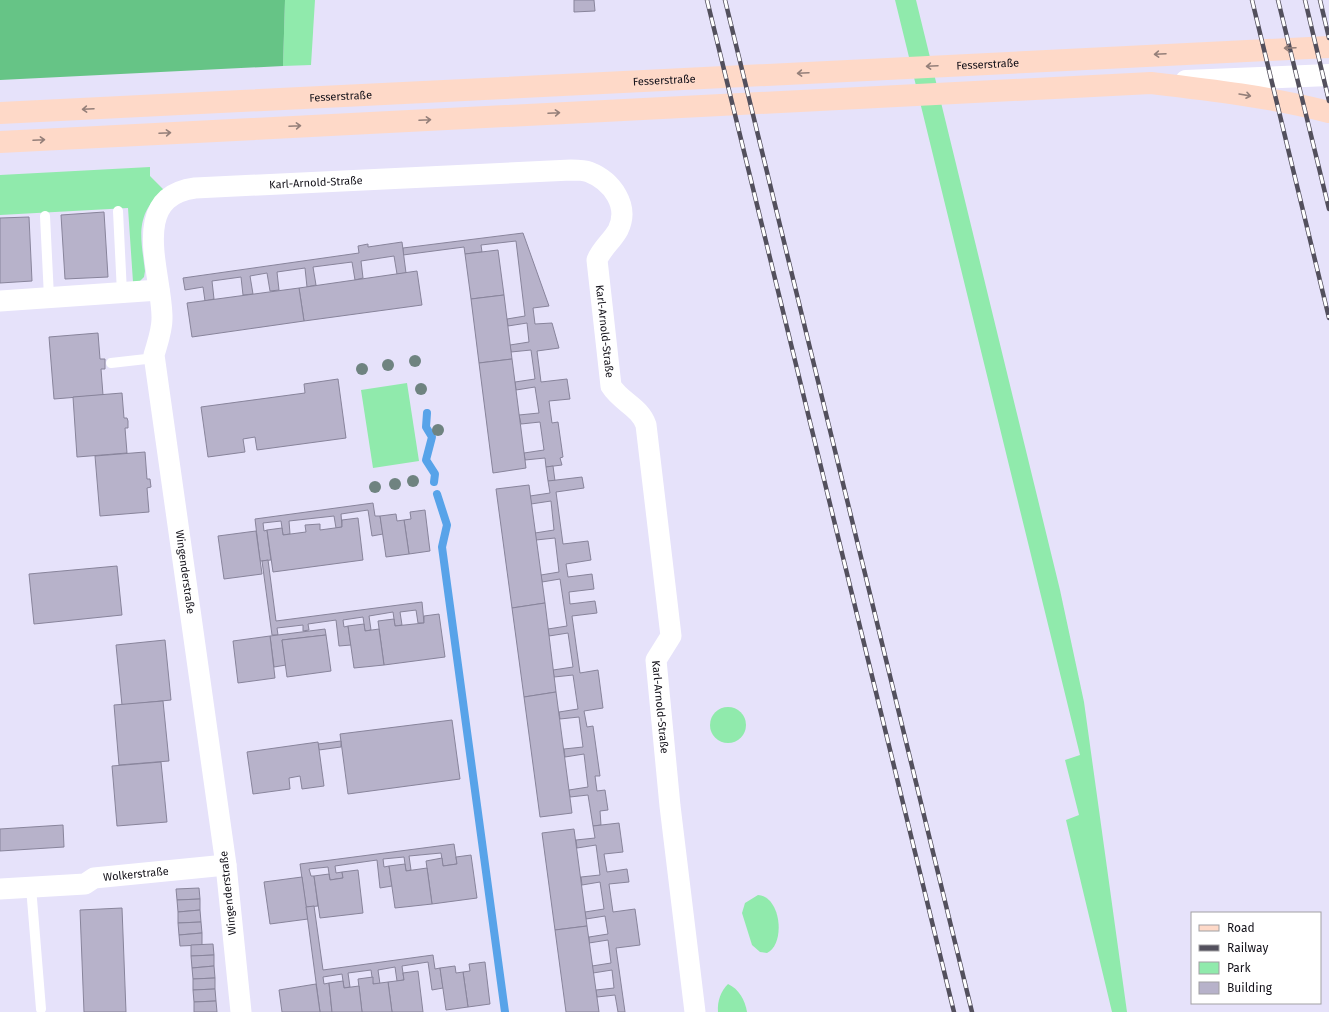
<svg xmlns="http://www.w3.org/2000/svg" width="1329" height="1012" font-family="'Fira Sans',sans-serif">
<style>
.green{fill:#90eaac}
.forest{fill:#66c486}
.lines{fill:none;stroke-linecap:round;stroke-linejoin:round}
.stream{stroke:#58a3e9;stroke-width:8}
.building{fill:#b7b2ca;stroke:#88849b}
.lane{stroke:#fff;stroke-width:10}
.street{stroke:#fff;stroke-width:21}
.secondary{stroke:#fff;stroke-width:22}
.primary{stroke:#fed9c8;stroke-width:22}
.rail-casing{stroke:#53505d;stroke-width:4.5}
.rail{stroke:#fff;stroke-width:3;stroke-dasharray:9;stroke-linecap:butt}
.tree{fill:#6f8380}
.oneway{stroke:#947f79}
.labels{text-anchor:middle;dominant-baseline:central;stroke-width:3;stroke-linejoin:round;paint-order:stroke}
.street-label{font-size:11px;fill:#131119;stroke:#fff}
</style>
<rect width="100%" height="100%" fill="#e6e2fa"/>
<g class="green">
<polygon points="285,0 315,0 311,65 283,66"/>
<polygon points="895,0 916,0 1060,590 1084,702 1127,1012 1112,1012 1066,820 1079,815 1065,760 1080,755"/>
<path d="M150,167V176L164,190C134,215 141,237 145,271L144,277L140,281L133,282L128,208L0,215V175Z"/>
<polygon points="407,383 419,461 373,468 361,390"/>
<circle cx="728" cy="725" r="18"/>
<path d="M758,895C781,896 786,944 767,953L760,952L752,945L742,913L745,903Z"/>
<path d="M728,984C739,989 745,1000 747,1012H718C717,1001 721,991 728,984Z"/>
</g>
<polygon class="forest" points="0,0 285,0 283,66 0,80"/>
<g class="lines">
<g class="stream">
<polyline points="427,413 426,427 432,437 426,460 435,474 434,482"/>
<polyline points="437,494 447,525 442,547 505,1012"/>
</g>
</g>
<g class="building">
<polygon points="574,0 594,0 595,11 574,12"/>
<polygon points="104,212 108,277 65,279 61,215"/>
<polygon points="29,217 32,281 0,283 0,218"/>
<polygon points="523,233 549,306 533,308 535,324 552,323 559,348 537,351 541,382 567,379 570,399 549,401 552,423 558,422 563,457 560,458 562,465 546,467 545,458 525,460 524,453 544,450 540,422 521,424 519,415 539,413 535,387 516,390 515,382 535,379 531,350 511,352 510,345 529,342 527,323 508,326 507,319 525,316 516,241 481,245 482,252 465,254 464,247 403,255 403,248"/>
<polygon points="402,242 406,273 397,274 394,256 361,261 363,278 355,280 352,262 313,267 316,285 307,287 305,268 277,272 279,290 270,291 267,273 250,276 253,294 243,295 241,277 212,281 214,299 205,301 203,287 185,290 183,278 359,253 358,246 368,244 368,247"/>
<polygon points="498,250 504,295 471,299 465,254"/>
<polygon points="417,271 422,305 304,321 299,288"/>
<polygon points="299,288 304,321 192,337 187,303"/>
<polygon points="504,295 512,359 479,363 471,299"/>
<polygon points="98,333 100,359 105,359 105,369 101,369 103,395 54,399 49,337"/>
<polygon points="512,359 526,468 493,473 479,363"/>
<polygon points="338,379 346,438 257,450 255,437 243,439 245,452 208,457 201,407 305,393 304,384"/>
<polygon points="122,393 124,418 127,418 128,421 128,428 125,428 127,453 77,457 73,397"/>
<polygon points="145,452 147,479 150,479 151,487 147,488 149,512 100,516 95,456"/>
<polygon points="553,466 555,481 548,481 546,467"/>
<polygon points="582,477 584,488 556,492 563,544 588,541 591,560 566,564 568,577 592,574 594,589 569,592 570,604 595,601 597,613 572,616 580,673 598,670 603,708 584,711 587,727 593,726 600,776 595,776 597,791 605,790 608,810 600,811 601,825 593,826 588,795 570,797 569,790 588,787 584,754 565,757 564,749 583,747 579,717 560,719 559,712 578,709 573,675 554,677 553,670 573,667 568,633 549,636 548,629 567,626 560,579 542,582 541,575 559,572 555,538 536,540 535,533 554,530 551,501 531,504 530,496 550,493 548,481"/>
<polygon points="529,485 545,603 512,608 496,489"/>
<polygon points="373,503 375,516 380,516 383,534 372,536 368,510 341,514 342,527 336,528 334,516 289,521 290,534 283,535 281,521 263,523 264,531 267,530 271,560 260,561 255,519"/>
<polygon points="425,510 430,551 409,554 404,520 411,519 410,512"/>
<polygon points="396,514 397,521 404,520 409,554 386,557 380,516"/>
<polygon points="358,518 363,560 273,572 267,530 282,528 283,535 306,532 305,525 320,524 320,530 342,527 342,520"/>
<polygon points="256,531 262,574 224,579 218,536"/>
<polygon points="268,560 276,621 422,602 424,623 418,623 416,610 400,612 402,625 395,626 393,612 369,616 371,630 365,631 363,617 343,620 344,627 348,626 351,645 339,646 336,620 308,624 309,630 303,631 303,625 277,628 278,635 272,635 262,561"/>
<polygon points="117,566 122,615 34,624 29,574"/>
<polygon points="545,603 556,692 524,697 512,608"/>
<polygon points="439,614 445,657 384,665 378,621 394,619 395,626 424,623 424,616"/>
<polygon points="364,624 365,631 379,629 384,665 354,668 348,626"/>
<polygon points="325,629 326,635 282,640 286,665 274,667 270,636"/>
<polygon points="326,635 331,671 287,677 282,640"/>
<polygon points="270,636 275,678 238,683 233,641"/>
<polygon points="165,640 171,700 122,705 116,645"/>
<polygon points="556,692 572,813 540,817 524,697"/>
<polygon points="163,701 169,761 119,765 114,705"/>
<polygon points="452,720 460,779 348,794 340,734"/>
<polygon points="341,741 341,747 319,750 318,744"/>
<polygon points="318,742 324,786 302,789 300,776 289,778 290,789 253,794 247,752"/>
<polygon points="161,762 167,822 117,826 112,766"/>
<polygon points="619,823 623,852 604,854 607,872 627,869 629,882 609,884 613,912 635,909 640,945 616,948 625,1012 618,1012 615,995 597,997 596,990 614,988 612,970 593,973 592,966 611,963 608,940 589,943 589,937 608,934 605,916 586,919 585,912 604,909 600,882 582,885 581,877 600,875 596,845 577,848 576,840 595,838 593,826"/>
<polygon points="63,825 64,847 0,851 0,829"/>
<polygon points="574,829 587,926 555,930 542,833"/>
<polygon points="454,844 457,864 443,866 441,853 409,856 411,870 406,871 404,857 383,859 384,867 389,866 392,886 380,888 377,860 335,866 336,873 342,872 343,878 330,880 328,867 309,869 311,876 314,876 318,906 306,907 300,864"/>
<polygon points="471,855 477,898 432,904 426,861 442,858 443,866 457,864 456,857"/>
<polygon points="405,864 406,871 427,868 432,904 395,908 389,866"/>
<polygon points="358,870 363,913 320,918 314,876 329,874 330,880 343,878 342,872"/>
<polygon points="302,877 308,919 270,924 264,882"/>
<polygon points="199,888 200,899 177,900 176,889"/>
<polygon points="200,899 200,910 178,912 177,900"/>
<polygon points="314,906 323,970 433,955 435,969 440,968 443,988 432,990 428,962 402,966 404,980 397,981 395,967 378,970 380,984 373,984 371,970 348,973 350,987 344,988 342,974 323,977 324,984 329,983 332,1012 320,1012 306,907"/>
<polygon points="122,908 126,1012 84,1012 80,910"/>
<polygon points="200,910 201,922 178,923 178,912"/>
<polygon points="201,922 202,933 179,935 178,923"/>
<polygon points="587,926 599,1012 566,1012 555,930"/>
<polygon points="202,933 202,945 180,946 179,935"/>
<polygon points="213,944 214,955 191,956 191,945"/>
<polygon points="214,955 214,966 192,968 191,956"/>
<polygon points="485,962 490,1004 468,1007 463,972 470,971 469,964"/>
<polygon points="214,966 215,978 193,979 192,968"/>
<polygon points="455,966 456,973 463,972 468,1007 446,1010 440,968"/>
<polygon points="418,971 423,1012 392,1012 388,982 404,980 403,973"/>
<polygon points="373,977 373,984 388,982 392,1012 362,1012 358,979"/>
<polygon points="215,978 215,989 193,990 193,979"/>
<polygon points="343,981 344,988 359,986 362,1012 332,1012 329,983"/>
<polygon points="316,984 320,1012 282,1012 279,990"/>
<polygon points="215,989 216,1001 194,1002 193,990"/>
<polygon points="216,1001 217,1012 194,1012 194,1002"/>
</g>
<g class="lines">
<g class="lane">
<polyline points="118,211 122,293"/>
<polyline points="45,216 49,297"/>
<polyline points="111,363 155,358"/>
<polyline points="31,887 41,1009"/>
</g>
<g class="street">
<polyline points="0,301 159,290"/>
<path id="s1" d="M0,889L85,884L94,878L226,865"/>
<path id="s2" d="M241,1012L226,865L154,355C157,344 162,331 162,319C163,276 127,197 195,188L571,170C577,170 584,170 589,172C612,181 630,206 618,230C612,241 602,248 597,260L611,386C621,402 640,407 646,425L671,636L656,660L670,806L695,1012"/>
</g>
<polyline class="secondary" points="1186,81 1329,75"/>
<g class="primary">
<path id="s3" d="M0,113L1329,47"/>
<path d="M0,142L1151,83C1211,90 1271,97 1329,112"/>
</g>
<defs>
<g id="rail">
<polyline points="707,0 954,1012"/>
<polyline points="725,0 972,1012"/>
<polyline points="1252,0 1329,318"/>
<polyline points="1278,0 1329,209"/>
<polyline points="1305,0 1329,101"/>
<polyline points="1320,0 1329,38"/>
</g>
</defs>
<use href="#rail" class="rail-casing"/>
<use href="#rail" class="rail"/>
</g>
<g class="tree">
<circle cx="415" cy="361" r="6"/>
<circle cx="388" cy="365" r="6"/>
<circle cx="362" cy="369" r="6"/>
<circle cx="421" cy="389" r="6"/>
<circle cx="438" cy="430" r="6"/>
<circle cx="413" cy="481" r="6"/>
<circle cx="395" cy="484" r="6"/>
<circle cx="375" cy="487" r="6"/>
</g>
<defs><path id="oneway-shaft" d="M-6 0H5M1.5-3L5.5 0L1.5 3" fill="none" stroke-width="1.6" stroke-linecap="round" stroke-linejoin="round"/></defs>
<g class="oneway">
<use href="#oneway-shaft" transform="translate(1290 48) rotate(178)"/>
<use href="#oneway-shaft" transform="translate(1160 54) rotate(177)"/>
<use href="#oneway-shaft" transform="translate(932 66) rotate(177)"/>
<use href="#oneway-shaft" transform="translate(803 73) rotate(177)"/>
<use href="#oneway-shaft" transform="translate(1245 95) rotate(10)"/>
<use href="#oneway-shaft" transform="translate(88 109) rotate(177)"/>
<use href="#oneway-shaft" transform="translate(554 113) rotate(-3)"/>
<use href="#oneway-shaft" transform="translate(425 120) rotate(-3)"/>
<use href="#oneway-shaft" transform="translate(295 126) rotate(-3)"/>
<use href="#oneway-shaft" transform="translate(165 133) rotate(-3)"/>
<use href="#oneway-shaft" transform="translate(39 140) rotate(-3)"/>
</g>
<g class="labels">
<g class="street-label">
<text stroke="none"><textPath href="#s3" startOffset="989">Fesserstraße</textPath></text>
<text stroke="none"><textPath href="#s3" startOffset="665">Fesserstraße</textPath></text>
<text stroke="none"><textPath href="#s3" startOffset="341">Fesserstraße</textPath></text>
<text stroke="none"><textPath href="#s2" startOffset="975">Karl-Arnold-Straße</textPath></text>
<text stroke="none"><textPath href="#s2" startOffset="1430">Karl-Arnold-Straße</textPath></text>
<text transform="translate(185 572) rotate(82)">Wingenderstraße</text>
<text stroke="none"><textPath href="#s2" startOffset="1826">Karl-Arnold-Straße</textPath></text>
<text stroke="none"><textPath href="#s1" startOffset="138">Wolkerstraße</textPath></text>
<text transform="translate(228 893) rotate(-96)">Wingenderstraße</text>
</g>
</g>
<rect x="1191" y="912" width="130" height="92" fill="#ffffff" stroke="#a1a0a3"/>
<rect x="1199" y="925" width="20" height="6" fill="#fed9c8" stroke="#a1a0a3"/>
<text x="1227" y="932" font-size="12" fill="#131119">Road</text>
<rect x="1199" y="945" width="20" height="6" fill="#53505d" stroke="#a1a0a3"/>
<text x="1227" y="952" font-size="12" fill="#131119">Railway</text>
<rect x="1199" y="962" width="20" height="12" fill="#90eaac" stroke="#a1a0a3"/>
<text x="1227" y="972" font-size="12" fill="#131119">Park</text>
<rect x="1199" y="982" width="20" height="12" fill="#b7b2ca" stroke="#a1a0a3"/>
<text x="1227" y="992" font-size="12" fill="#131119">Building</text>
</svg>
